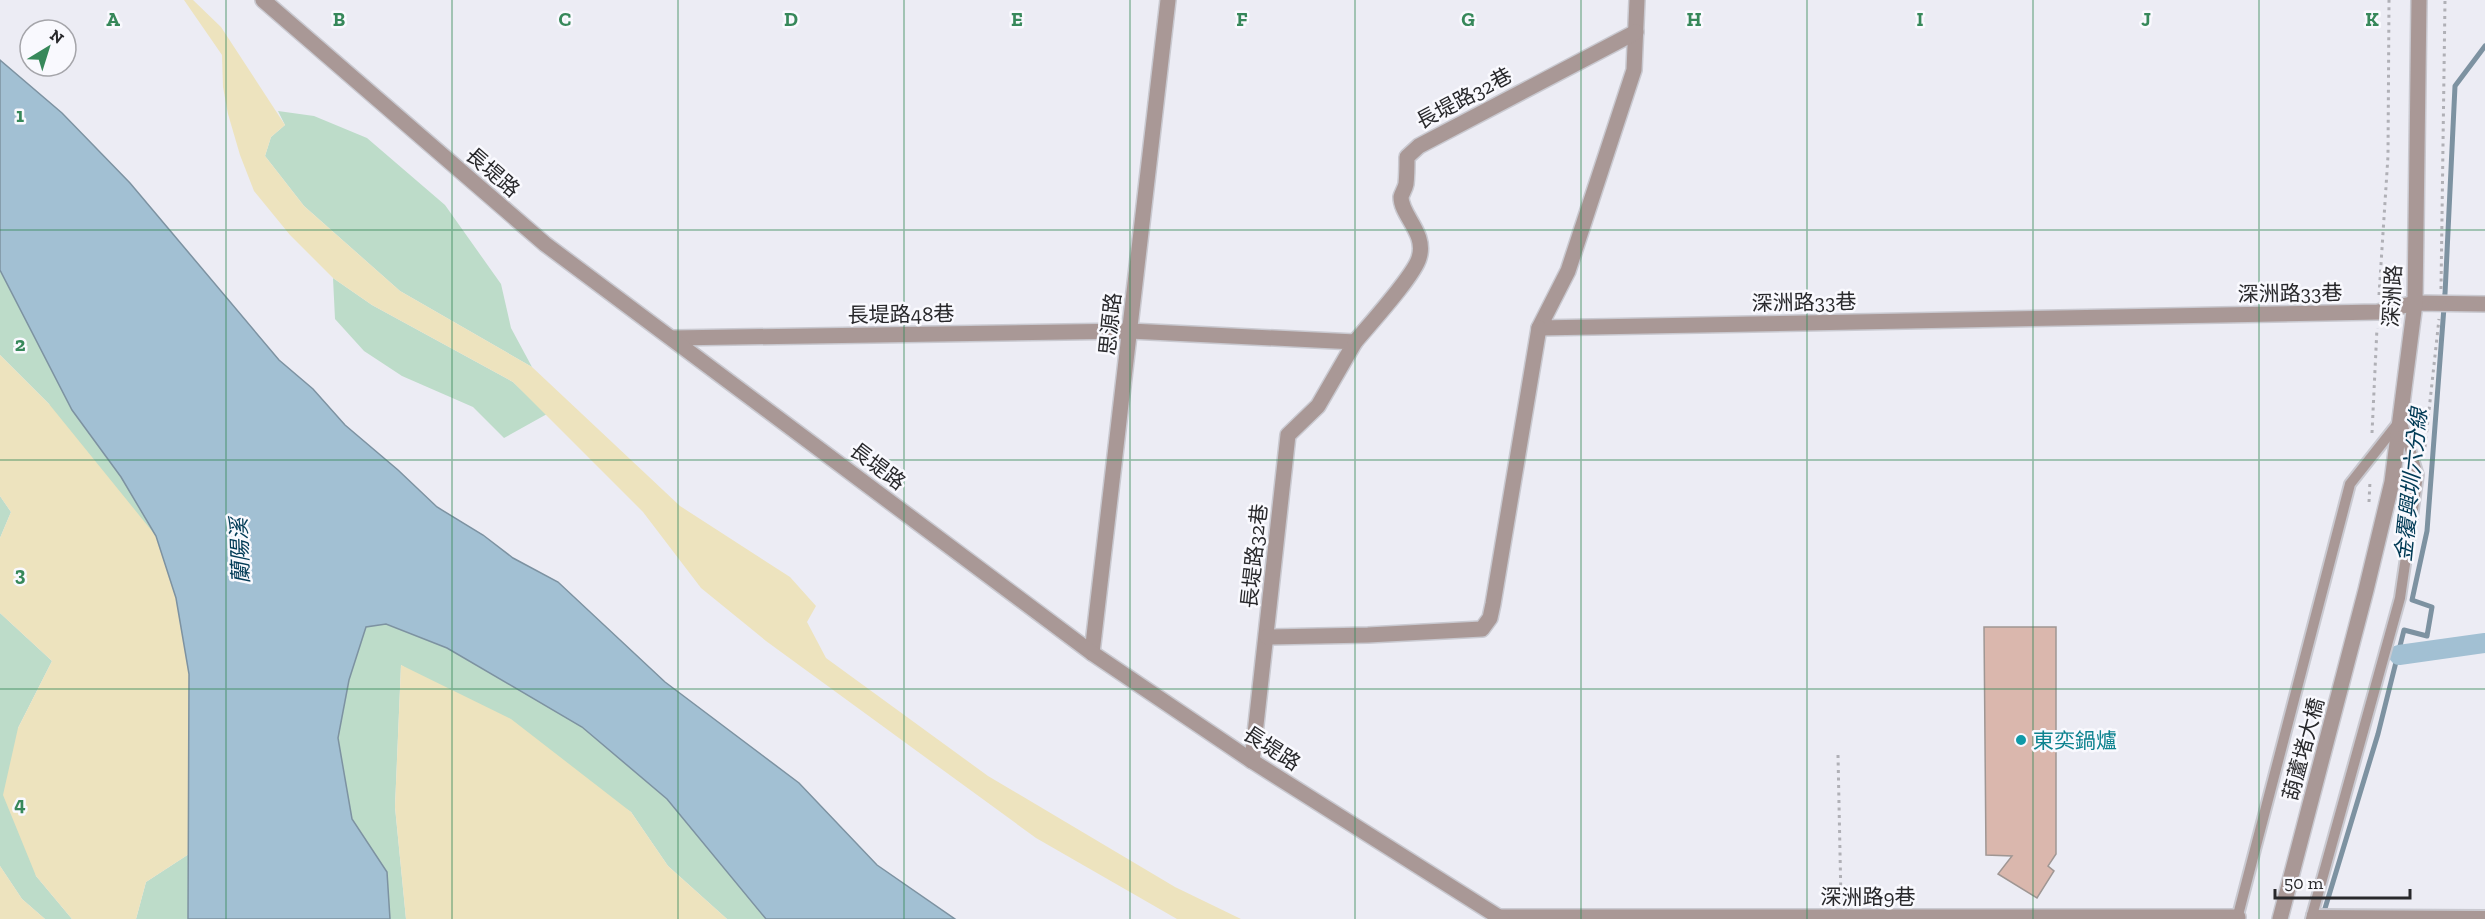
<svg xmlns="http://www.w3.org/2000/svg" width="2485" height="919" font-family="'Zilla Slab','Noto Sans TC',serif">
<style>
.green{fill:#bddcc9}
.sand{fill:#ede3be}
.water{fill:#a2c0d3;stroke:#7d92a1;stroke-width:1.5}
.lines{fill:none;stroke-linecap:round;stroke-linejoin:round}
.stream{stroke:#7d92a1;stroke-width:5}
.canal{stroke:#a2c0d3;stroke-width:20}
.building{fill:#dab7ad;stroke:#9f9693;stroke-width:1.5}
.service-casing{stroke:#c9c9d0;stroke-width:14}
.minor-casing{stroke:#c9c9d0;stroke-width:18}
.tertiary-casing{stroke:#c9c9d0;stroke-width:18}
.path{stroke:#b0b0b6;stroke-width:3;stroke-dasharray:3 4.5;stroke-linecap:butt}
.service{stroke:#a99896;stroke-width:10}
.minor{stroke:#a99896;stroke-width:15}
.tertiary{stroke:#a99896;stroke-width:15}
.grid{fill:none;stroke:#37885a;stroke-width:1.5;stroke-opacity:0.55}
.culture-dot{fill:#0f9aa8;stroke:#f9f9fe;stroke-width:2}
.labels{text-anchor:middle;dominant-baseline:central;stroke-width:5;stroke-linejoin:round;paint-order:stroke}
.street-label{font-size:21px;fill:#28282b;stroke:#f9f9fe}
.culture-label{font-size:21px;fill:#0d838f;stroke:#f9f9fe;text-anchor:start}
.water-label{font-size:22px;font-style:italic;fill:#003a55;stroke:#f9f9fe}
.grid-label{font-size:20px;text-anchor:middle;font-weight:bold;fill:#37885a;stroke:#f9f9fe;stroke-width:5;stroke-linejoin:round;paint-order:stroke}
</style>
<rect width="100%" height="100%" fill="#ececf4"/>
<g class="green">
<polygon points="278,111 314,116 367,138 445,205 501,284 511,328 532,367 400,291 304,206 265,156 271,137 285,125"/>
<polygon points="0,251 176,436 189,674 49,404 0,355"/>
<polygon points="333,278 372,305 513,382 547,414 504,438 473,407 402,376 364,351 335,319"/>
<polygon points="314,446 851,919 727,919 668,866 631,812 401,665 395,807 406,919 334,919"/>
<polygon points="0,496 11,512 0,538"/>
<polygon points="0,613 52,661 18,728 36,876 72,919 45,919 22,899 0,866"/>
<polygon points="189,854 188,919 136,919 146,882"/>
</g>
<g class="sand">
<polygon points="184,0 193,0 221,27 285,125 271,137 265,156 304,206 400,291 532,367 680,506 790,577 816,606 807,622 826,658 988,776 1175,887 1241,919 1177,919 1036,838 766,641 701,588 643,512 513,382 372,305 333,278 290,235 254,191 240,155 228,114 223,87 222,55"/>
<polygon points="0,355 49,404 156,536 176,598 189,674 189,854 146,882 136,919 72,919 36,876 3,795 18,728 52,661 0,613 0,538 11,512 0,496"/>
<polygon points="401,665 511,719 631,812 668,866 727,919 406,919 395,807"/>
<polygon points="0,866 22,899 45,919 0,919"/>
</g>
<polygon class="water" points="0,60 62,113 130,183 279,360 313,389 345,425 398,470 437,507 483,535 513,558 558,582 665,682 799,783 877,865 955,919 766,919 667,799 582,727 447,648 386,624 366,627 349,680 338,738 352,819 387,872 390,919 188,919 189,674 176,598 156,536 121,477 72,410 0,270"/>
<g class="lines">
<polyline class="stream" points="2323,915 2378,734 2404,630 2427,636 2432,607 2412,600 2427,531 2445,294 2455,86 2485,46"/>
<polyline class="canal" points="2399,655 2485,643"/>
</g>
<polygon class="building" points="1984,627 2056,627 2056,854 2048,866 2054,871 2037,898 1998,874 2012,856 1986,855"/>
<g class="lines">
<defs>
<g id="service">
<polyline points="2312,915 2485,916"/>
<polyline points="2237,919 2350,484 2399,422"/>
<polyline points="2311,919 2400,598 2418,475 2402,423"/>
</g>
<g id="minor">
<polyline points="1637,0 1634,70 1568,271 1539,328 2378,312 2415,303 2485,304"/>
<polyline points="673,338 1130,331 1355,342 1318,406 1288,435 1252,761"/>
<path d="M1355,342C1369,325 1414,276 1419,258C1427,233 1401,216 1401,197C1402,193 1405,189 1406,184C1407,175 1407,166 1407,157L1419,146L1636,32"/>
<polyline points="1267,637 1368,635 1482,629 1490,618 1493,604 1539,328"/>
<polyline points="1092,653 1168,0"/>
<polyline points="1499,917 2238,917"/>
</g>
<g id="tertiary">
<polyline points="263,0 545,244 1092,653 1252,761 1502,919"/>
<polyline points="2280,919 2366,590 2392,482 2415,303 2419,0"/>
</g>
</defs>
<use href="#service" class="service-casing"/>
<use href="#minor" class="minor-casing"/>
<use href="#tertiary" class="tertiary-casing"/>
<g class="path">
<polyline points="2441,289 2445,0"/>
<polyline points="2379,295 2388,156 2389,0"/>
<polyline points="2372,433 2377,328"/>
<polyline points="2425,447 2439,319"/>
<polyline points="2369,502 2370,481"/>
<polyline points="1838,755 1841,901"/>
</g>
<use href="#service" class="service"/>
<use href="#minor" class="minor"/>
<use href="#tertiary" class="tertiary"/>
</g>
<path class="grid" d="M226,0V919M452,0V919M678,0V919M904,0V919M1130,0V919M1355,0V919M1581,0V919M1807,0V919M2033,0V919M2259,0V919M0,230H2485M0,460H2485M0,689H2485"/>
<circle class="culture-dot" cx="2021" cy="740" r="6"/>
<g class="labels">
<g class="street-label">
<text transform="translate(1464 98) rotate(-28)">長堤路32巷</text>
<text transform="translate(493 172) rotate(41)">長堤路</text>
<text transform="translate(2290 293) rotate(-1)">深洲路33巷</text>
<text transform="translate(2392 296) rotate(-87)">深洲路</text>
<text transform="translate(1804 302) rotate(-1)">深洲路33巷</text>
<text transform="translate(901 314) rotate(-1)">長堤路48巷</text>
<text transform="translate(1110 324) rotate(-84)">思源路</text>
<text transform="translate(878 466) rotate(37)">長堤路</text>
<text transform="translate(1254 556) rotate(-84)">長堤路32巷</text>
<text transform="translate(1272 748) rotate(33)">長堤路</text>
<text transform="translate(2303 749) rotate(-75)">葫蘆堵大橋</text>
<text x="1868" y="896">深洲路9巷</text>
</g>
<g class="culture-label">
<text x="2033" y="740">東奕鍋爐</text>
</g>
<g class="water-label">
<text transform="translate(2411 485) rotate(-84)">金覆興圳六分線</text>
<text transform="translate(240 551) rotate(-92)">蘭陽溪</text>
</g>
</g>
<g class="grid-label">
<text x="113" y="26">A</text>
<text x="339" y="26">B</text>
<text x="565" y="26">C</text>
<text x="791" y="26">D</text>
<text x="1017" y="26">E</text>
<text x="1242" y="26">F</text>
<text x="1468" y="26">G</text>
<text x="1694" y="26">H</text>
<text x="1920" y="26">I</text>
<text x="2146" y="26">J</text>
<text x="2372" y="26">K</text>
<text x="20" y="122">1</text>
<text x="20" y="351">2</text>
<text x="20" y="581">3</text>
<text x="20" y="811">4</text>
</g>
<g transform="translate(48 48) rotate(38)"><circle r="28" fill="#f9f9fe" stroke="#a5a5aa" stroke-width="1.5"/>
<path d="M0-4.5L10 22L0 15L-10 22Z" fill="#37885a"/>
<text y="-9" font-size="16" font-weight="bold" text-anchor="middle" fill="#28282b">N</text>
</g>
<path d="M2275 889v9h135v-9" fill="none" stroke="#28282b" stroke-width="3"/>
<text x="2284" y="889" font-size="18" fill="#28282b" stroke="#f9f9fe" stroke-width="4.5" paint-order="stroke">50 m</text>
</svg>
